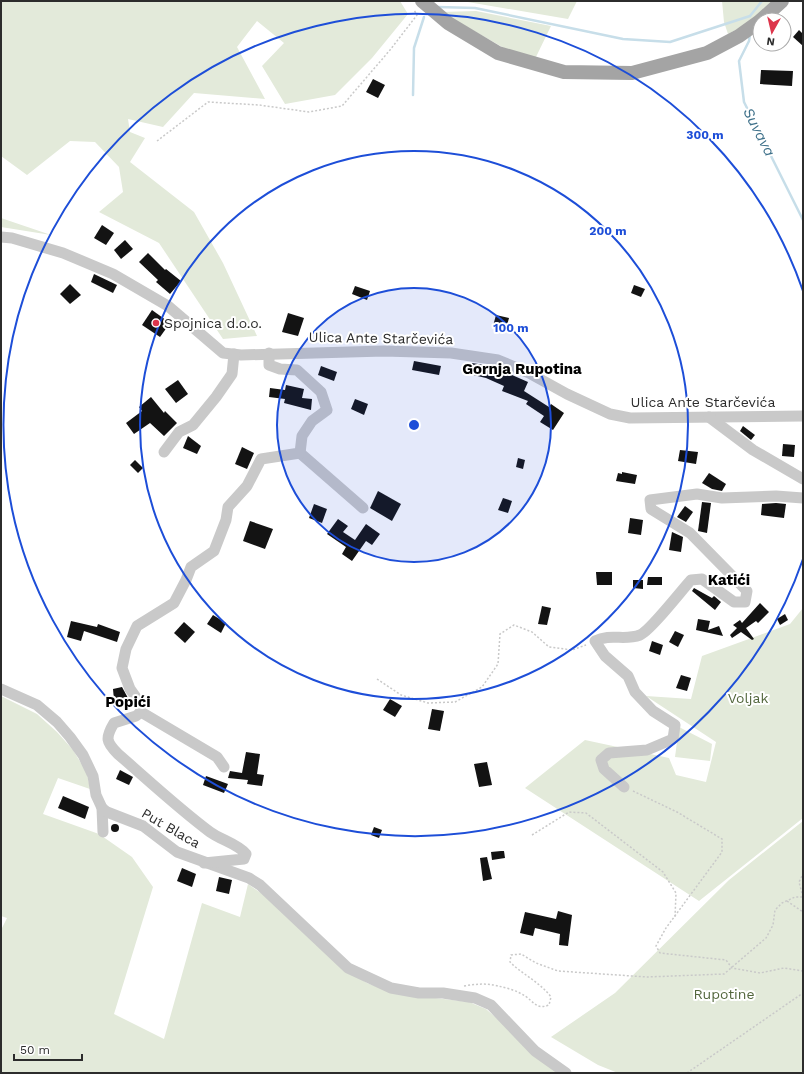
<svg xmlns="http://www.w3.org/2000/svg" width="804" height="1074" font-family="'Work Sans',sans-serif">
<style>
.green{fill:#e3eada}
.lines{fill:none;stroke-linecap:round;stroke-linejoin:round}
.stream{stroke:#c7dee9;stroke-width:2.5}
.building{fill:#131313}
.path{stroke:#c9c9c9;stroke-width:1.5;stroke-dasharray:2 2;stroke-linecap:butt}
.minor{stroke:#c9c9c9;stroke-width:11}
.major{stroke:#a4a4a4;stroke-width:14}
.ring{fill:none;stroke:#1d4ed8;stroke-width:2}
.poi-dot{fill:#dd354b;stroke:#fff;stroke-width:1.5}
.labels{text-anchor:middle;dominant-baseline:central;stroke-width:4;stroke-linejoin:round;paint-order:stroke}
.poi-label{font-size:14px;fill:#2c2c2c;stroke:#fff;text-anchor:start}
.street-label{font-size:14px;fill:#2c2c2c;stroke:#fff}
.park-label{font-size:14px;fill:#52663c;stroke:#fff}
.water-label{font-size:15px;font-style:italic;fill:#3f718a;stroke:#fff}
.neighbourhood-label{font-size:15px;font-weight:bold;fill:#000;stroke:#fff}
.centre{fill:#1d4ed8;stroke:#fff;stroke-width:2}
.ring-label{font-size:12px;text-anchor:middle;font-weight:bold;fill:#1d4ed8;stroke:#fff;stroke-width:4;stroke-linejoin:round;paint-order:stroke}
</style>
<rect width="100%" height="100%" fill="#fff"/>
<g class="green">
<polygon points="1,1 400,1 408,14 372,58 335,95 285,104 262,66 284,43 257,21 237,47 265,99 194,93 163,127 128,119 130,132 145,138 130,162 194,212 223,263 257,336 223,339 159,243 99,212 123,192 119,167 95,142 70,141 27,175 1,156"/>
<polygon points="462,1 577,1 568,19"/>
<polygon points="722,1 771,1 772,2 752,21 728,34 724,22"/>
<polygon points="476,11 551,26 535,59 504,48 441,12"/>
<polygon points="1,218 51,235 1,227"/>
<polygon points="803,608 803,818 699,901 525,788 585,740 669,758 676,775 706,782 716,742 646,696 691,699 702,656 790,624"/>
<polygon points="1,696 37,714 57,732 73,750 87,773 90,789 58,778 43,814 99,834 132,857 153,887 114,1014 164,1039 202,903 240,917 248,884 265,896 349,972 367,983 393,993 469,1002 486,1009 559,1073 1,1073 1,930 7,918 1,916"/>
<polygon points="679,727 712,744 710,761 675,757"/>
<polygon points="803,821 803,1073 618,1073 598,1065 551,1037 615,993 729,880"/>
</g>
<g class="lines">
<g class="stream">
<polyline points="438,7 475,8 623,39 670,42 750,16"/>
<polyline points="750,16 762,1"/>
<polyline points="750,34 749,41 739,61 744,102 803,220"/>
<polyline points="413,95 414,48 424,17"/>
</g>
</g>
<g class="building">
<polygon points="799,30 803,34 803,46 793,37"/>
<polygon points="761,70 793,71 792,86 760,84"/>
<polygon points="373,79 385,85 378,98 366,92"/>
<polygon points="102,225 114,233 106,245 94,238"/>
<polygon points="125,240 133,249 121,259 114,250"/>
<polygon points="148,253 165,270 166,269 181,281 170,294 156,282 158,280 139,262"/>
<polygon points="94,274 117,285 113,293 91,282"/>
<polygon points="70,284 81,295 70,304 60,294"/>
<polygon points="634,285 645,289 641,297 631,293"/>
<polygon points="355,286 370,291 367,300 352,294"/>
<polygon points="152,310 170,323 160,337 142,325"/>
<polygon points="288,313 304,318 298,336 282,332"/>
<polygon points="496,315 509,318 506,329 493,326"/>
<polygon points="414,361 441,366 439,375 412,370"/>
<polygon points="472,363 491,366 528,382 524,391 549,407 551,404 564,413 553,430 540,422 544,416 526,404 528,401 502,391 504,386 486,378 469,374"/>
<polygon points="321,366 337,372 334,381 318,375"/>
<polygon points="178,380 188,394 176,403 165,389"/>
<polygon points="286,385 304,389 302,398 312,399 311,410 284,403 285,399 269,397 270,388 285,390"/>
<polygon points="151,397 164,413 165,411 177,423 164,436 150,423 134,434 126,423 142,411 139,407"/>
<polygon points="355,399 368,404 364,415 351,409"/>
<polygon points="743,426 755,435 751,440 740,431"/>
<polygon points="188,436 201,446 197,454 183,448"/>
<polygon points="783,444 795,445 794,457 782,456"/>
<polygon points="242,447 254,453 247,469 235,464"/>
<polygon points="680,450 698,452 696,464 678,461"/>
<polygon points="518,458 525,460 523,469 516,467"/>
<polygon points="135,460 143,468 138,473 130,465"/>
<polygon points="622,472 637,475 635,484 616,481 618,473 622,474"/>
<polygon points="709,473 726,484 722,491 712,489 702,483"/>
<polygon points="378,491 401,504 392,521 370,508"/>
<polygon points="503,498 512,501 508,513 498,510"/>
<polygon points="702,502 711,503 707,533 698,531"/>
<polygon points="776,503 786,504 784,518 761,515 762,504"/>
<polygon points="314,504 327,509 322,523 309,518"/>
<polygon points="685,506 693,512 686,522 677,517"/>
<polygon points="630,518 643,520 641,535 628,533"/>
<polygon points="338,519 348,526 343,532 355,540 366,524 380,534 372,545 366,541 352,561 342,554 346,547 327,534"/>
<polygon points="250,521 273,529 265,549 243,541"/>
<polygon points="672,532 683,537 681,552 669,550"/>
<polygon points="596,572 612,572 612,585 597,585"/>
<polygon points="648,577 662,577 662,585 647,585"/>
<polygon points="633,580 643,580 643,589 633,588"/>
<polygon points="694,588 712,598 714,596 721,602 715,610 692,591"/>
<polygon points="760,603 769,612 758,623 756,621 746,628 754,639 752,640 741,632 732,638 730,635 737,628 733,625 740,620 742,623"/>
<polygon points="542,606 551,608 547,625 538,624"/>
<polygon points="785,614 788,620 780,625 777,619"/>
<polygon points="213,615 226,623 221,633 207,624"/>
<polygon points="698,619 710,621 708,630 719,626 723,636 696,630"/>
<polygon points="71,621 97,627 98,624 120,632 117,642 84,631 81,641 67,637"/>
<polygon points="184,622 195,632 185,643 174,633"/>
<polygon points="675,631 684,635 678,647 669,642"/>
<polygon points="652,641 663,645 660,655 649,651"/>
<polygon points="681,675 691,678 687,691 676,688"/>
<polygon points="122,687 128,698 114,700 113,689"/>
<polygon points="390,699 402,706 395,717 383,710"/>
<polygon points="432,709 444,711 440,731 428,729"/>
<polygon points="246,752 260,754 257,774 264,775 262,786 247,784 248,780 228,778 230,771 242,773"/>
<polygon points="487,762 492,785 479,787 474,764"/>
<polygon points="120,770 133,777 129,785 116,779"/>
<polygon points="206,776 228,784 224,793 203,785"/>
<polygon points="63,796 89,807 85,819 58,808"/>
<circle cx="115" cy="828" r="4"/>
<polygon points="374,827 382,830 379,838 371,835"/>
<polygon points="501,851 504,851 505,858 492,860 491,852"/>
<polygon points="487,857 492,879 483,881 480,858"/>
<polygon points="182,868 196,874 192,887 177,881"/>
<polygon points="219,877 232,880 229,894 216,891"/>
<polygon points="558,911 572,915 568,946 559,945 560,934 535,928 533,936 520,933 525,912 556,919"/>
</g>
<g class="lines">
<g class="path">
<polyline points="157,141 208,102 259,105 309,112 342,106 390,50 417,15 414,10"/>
<polyline points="377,679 401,695 428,703 455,702 482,687 498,664 500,634 514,625 532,632 549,647 572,650 586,645"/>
<polyline points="633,791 677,812 722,839 722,852 666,928 656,946 660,953 726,960 732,968 760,973 784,968 803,971"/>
<polyline points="532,835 569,812 586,813 663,872 676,893 675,917"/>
<polyline points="803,897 799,882 803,874"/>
<polyline points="787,901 803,912"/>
<path d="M464,986C476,984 487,983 498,986C507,988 518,991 525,996C534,1002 537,1010 549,1005L551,997C540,982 523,975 510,962L511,955L521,954L536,963L558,971L647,977L724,974L766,938L773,925L775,910L782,903L795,897H803"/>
<polyline points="687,1073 803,993"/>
</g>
<g class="minor">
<polyline points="1,237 12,238 63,253 113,274 168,306 223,353 241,355 384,351 451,353 498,360 529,373 567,394 610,414 630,418 803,416"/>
<polyline points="709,417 753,450 803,479"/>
<polyline points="164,452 179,432 193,425 216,397 232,374 234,354"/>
<polyline points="300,453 363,508"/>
<polyline points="1,689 37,705 57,722 70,737 83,755 93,776 96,795 102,808 103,832"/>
<polyline points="141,712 217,757 224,767"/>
<path d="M624,787L604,769L601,760L609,753L647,750L673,739L675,725L653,711L635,692L628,676L605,656L595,641C611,633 624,641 640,635C650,631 681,591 691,580L702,579L734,602H745L747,591L690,533L651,509L650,500L697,494L722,498L776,496L803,498"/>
<polyline points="102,808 107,812 143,826 177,852 249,878 260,885 348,968 391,988 419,993 443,993 475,998 491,1005 535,1051 566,1073"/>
<path d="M204,863L244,859L246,854C238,844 221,840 210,832C178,808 148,780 118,754C106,742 105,738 114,723L136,716L141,712L140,703L130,689L122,668L126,649L137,626L174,603L186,580L191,567L214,551L226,520L228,507L247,486L261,459L300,453L302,436L312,421L327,410L321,392L297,370L280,369L269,365V353"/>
</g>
<g class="major">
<polyline points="422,1 448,23 498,53 564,72 632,73 707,53 739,36 760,21"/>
<polyline points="761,20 782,1"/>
</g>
</g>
<circle cx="414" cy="425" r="137" fill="#1d4ed8" fill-opacity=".12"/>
<g class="ring">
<circle cx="414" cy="425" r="137"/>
<circle cx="414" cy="425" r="274"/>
<path d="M803 559A411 411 0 1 1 803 291"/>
</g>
<circle class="poi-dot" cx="156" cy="323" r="4"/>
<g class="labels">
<g class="poi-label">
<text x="164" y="323">Spojnica d.o.o.</text>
</g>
<g class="street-label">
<text transform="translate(381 338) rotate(1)">Ulica Ante Starčevića</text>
<text x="703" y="402">Ulica Ante Starčevića</text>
<text transform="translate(171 828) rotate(30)">Put Blaca</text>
</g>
<g class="park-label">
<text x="748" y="698">Voljak</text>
<text x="724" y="994">Rupotine</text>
</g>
<g class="water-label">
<text transform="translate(759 132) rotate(63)">Suvava</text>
</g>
<g class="neighbourhood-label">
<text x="522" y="369">Gornja Rupotina</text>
<text x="729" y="580">Katići</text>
<text x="128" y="702">Popići</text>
</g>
</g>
<circle cx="414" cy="425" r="6" class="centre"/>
<g class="ring-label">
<text x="705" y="139">300 m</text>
<text x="608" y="235">200 m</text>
<text x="511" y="332">100 m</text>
</g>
<rect width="804" height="1074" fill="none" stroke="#2c2c2c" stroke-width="4"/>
<g transform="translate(772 32) rotate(188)"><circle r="19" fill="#ffffff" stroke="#ababab"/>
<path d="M0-3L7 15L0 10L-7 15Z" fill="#dd354b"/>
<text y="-6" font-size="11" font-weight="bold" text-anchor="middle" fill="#2c2c2c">N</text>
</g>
<path d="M14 1054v6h68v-6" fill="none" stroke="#2c2c2c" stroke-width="2"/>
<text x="20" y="1054" font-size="12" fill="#2c2c2c" stroke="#ffffff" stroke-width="3" paint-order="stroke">50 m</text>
</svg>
